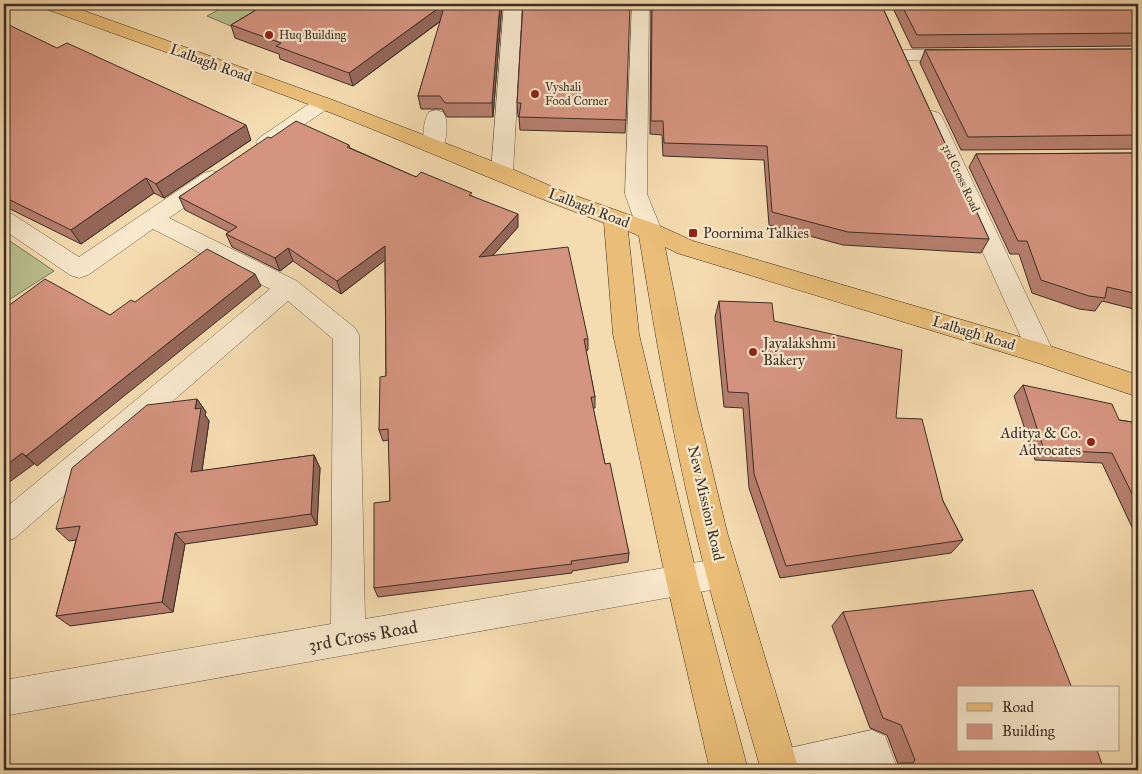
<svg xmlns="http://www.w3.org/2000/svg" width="1142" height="774" font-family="'IM FELL Great Primer',serif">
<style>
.green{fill:#b9c18d;stroke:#7a7859}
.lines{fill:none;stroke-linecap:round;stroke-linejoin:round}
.minor-casing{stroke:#695a48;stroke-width:1}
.major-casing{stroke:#3a2e25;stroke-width:1}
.minor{fill:#f8e8cc;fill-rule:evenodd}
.major{fill:#eabe78;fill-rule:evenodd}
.wall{fill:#b77f6e;stroke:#3a2e25}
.shaded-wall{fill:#95685a;stroke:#3a2e25}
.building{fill:#d59480;stroke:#3a2e25}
.poi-dot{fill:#8f2418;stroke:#f8e8cc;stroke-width:2}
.labels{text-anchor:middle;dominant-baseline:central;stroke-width:4.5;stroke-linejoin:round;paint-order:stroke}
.far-poi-label{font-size:12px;fill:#3a2e25;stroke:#f8e8cc;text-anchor:start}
.far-street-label{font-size:12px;fill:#3a2e25;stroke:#f8e8cc}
.street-label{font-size:15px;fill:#3a2e25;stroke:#f8e8cc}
.poi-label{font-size:15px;fill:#3a2e25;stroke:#f8e8cc;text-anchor:start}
.near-street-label{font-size:18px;fill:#3a2e25;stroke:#f8e8cc}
</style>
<rect width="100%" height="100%" fill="#f5dcb0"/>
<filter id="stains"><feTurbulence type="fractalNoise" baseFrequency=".004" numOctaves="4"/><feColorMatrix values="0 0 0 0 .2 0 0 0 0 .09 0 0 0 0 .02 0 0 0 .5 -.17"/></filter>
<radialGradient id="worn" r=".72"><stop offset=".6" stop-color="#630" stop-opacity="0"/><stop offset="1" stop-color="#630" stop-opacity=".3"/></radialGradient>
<g class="green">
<polygon points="229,4 285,4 240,30 207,16"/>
<polygon points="4,237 54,271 4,303"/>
</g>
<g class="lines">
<defs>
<g id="minor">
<polygon points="504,4 522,4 513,173 510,178 502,180 494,178 491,173"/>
<polygon points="632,4 649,4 647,194 662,231 658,237 650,239 642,237 638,231 625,194"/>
<polygon points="905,50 961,50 968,52 970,56 968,60 961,62 898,60 896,56 898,52"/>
<polygon points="323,97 330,99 333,103 330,107 273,146 266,148 259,146 256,142 259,138 316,99"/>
<path d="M436,110L443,112C449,120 447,143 441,151L434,152L427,151C421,142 423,120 429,112Z"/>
<polygon points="932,111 939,113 942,117 1054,353 1050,360 1041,363 1032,360 1028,353 922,117 925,113"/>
<polygon points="212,171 220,173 223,178 220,183 169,218 297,281 355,328 359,335 365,619 722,558 733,562 738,573 733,584 722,588 4,716 4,680 331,624 333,339 288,301 15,538 4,542 4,509 270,289 153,229 88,275 79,278 70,275 4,230 4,211 12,214 79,257 204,173"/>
<polygon points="872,730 885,736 898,770 761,769 767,756 780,750"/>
</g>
<path id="major" d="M40,4H65L330,99L510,168L562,191L658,225L693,241L1041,343L1138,375V397L1035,362L677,253L665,247L696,403L727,532L799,770H761C738,690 714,610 695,529C672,432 655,334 639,236L628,231L639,334L698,580L748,770H710L666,580L613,334L604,223C507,187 413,144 316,107C226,73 134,41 43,8Z"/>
</defs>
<use href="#minor" class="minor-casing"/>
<use href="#major" class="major-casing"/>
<use href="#minor" class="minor"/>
<use href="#major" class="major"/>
</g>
<g class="wall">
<polygon points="266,4 502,4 493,117 447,117 442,109 421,109 418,96 441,21 353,86 280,59 279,54 235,38 231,25"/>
<polygon points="523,4 626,120 625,133 520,130 519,117 518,117 517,103"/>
<polygon points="651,4 881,4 989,239 981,253 843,245 769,225 764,160 663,156 662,135 650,134"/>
<polygon points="891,4 1138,4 1138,46 912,48"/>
<polygon points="4,24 251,140 164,198 154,193 81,244 4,206"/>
<polygon points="1138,49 1138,149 961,150 920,63 925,50"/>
<polygon points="271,138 349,145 350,148 416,177 472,196 518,227 493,255 588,339 588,350 586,351 595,397 595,408 593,408 605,464 629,553 628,562 572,571 572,573 378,597 374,588 390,501 389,440 383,441 379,430 386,376 385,260 341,294 293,261 280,271 232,247 226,234 229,232 185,210 179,197"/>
<polygon points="1138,153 1138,310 1102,301 1095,311 1079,309 1032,293 1019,254 1010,254 969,167 976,154"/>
<polygon points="719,301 774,321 896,418 943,501 963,540 951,553 780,578 749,488 743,408 724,407 715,317"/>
<polygon points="1023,385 1119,420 1138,423 1138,540 1102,463 1035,460 1014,396"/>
<polygon points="197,399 206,412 205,415 209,421 202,471 314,455 320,468 317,525 185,544 173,612 70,626 56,616 76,540 69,541 56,529"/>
<polygon points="843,612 1104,770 888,770 898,764 887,735 870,728 832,626"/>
</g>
<g class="shaded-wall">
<polygon points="444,4 446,4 447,16 353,86 349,73"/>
<polygon points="500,4 502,4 493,117 492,103"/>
<polygon points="246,125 251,140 164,198 156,184"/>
<polygon points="146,178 154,193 81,244 71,230"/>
<polygon points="518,214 518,227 481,269 479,257"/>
<polygon points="385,246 388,258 341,294 337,281"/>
<polygon points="288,248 293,261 280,271 275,258"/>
<polygon points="255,274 261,286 37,466 26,456"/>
<polygon points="197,399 206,412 205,415 209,421 200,484 191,472 195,409"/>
<polygon points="22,453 34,464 4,486 4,467"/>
<polygon points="314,455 320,468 317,525 311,514"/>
<polygon points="175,533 185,544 173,612 162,602"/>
</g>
<g class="building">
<polygon points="266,4 444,4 349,73 276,46 281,43 231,25"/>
<polygon points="445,4 500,4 492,103 445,103 440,96 418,96"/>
<polygon points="523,4 630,4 626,120 519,117 521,103 517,103"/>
<polygon points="652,4 881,4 989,239 848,232 772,212 767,146 664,143 663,121 651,121"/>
<polygon points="901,4 1138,4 1138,33 917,35"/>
<polygon points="5,23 57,48 67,43 246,125 156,184 146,178 71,230 4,197 4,24"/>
<polygon points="1138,49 1138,135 968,137 925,50"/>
<polygon points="296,121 349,145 347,147 416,177 421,172 472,193 469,195 518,214 479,257 568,247 588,339 584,339 595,397 591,397 605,464 610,463 629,553 571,561 572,564 374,588 374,503 390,501 388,429 379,430 380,377 386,376 385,246 337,281 288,248 275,258 226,234 237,227 179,197 268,137 271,138"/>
<polygon points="1138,153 1138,294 1107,287 1105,298 1089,296 1041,280 1027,241 1018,241 976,154"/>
<polygon points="207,249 255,274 26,456 22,453 4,467 4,309 45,279 110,315 131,300 135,302"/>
<polygon points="719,301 772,303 774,321 902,350 896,418 922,419 943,501 963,540 786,566 754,474 748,393 728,392"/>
<polygon points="1023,385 1112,404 1119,420 1138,423 1138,506 1112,453 1044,450"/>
<polygon points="197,399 195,409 201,408 191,472 314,455 311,514 175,533 162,602 56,616 80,526 56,529 72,468 147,405"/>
<polygon points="1033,590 1072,688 958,688 958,750 1097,750 1104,770 903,770 900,763 913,763 915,760 901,725 883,718 843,612"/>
</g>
<g class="poi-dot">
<circle cx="269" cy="35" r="5"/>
<circle cx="535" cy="94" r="5"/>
<rect x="688" y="228" width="10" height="10" rx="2.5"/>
<circle cx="753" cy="352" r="5"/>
<circle cx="1091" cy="442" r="5"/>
</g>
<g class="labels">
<g class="far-poi-label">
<text x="279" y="35">Huq Building</text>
<text x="545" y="87">Vyshali<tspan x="545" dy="14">Food Corner</tspan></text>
</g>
<g class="far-street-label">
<text transform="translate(961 178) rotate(65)">3rd Cross Road</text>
</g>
<g class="street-label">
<text transform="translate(211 63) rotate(20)">Lalbagh Road</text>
<text transform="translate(589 208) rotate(21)">Lalbagh Road</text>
<text transform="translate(974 333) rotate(17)">Lalbagh Road</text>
<text transform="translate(706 503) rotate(77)">New Mission Road</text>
</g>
<g class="poi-label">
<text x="703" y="233">Poornima Talkies</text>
<text x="763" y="343">Jayalakshmi<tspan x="763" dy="17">Bakery</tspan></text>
<text x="1081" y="433" text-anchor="end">Aditya &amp; Co.<tspan x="1081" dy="17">Advocates</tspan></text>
</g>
<g class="near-street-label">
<text transform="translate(363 636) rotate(-10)">3rd Cross Road</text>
</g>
</g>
<rect width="1142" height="774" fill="none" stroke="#f5dcb0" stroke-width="20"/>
<rect x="5" y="5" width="1132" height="764" fill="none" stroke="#3a2e25" stroke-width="2.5"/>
<rect x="10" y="10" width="1122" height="754" fill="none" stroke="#3a2e25"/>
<rect x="957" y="686" width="162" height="65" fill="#f8e8cc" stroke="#ac9e89"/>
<rect x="967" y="703" width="25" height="8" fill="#eabe78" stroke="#ac9e89"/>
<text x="1002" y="712" font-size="15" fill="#3a2e25">Road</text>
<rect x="967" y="724" width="25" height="15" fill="#d59480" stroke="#ac9e89"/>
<text x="1002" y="736" font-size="15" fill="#3a2e25">Building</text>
<rect width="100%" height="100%" filter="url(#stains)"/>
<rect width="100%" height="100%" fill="url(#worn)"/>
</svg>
